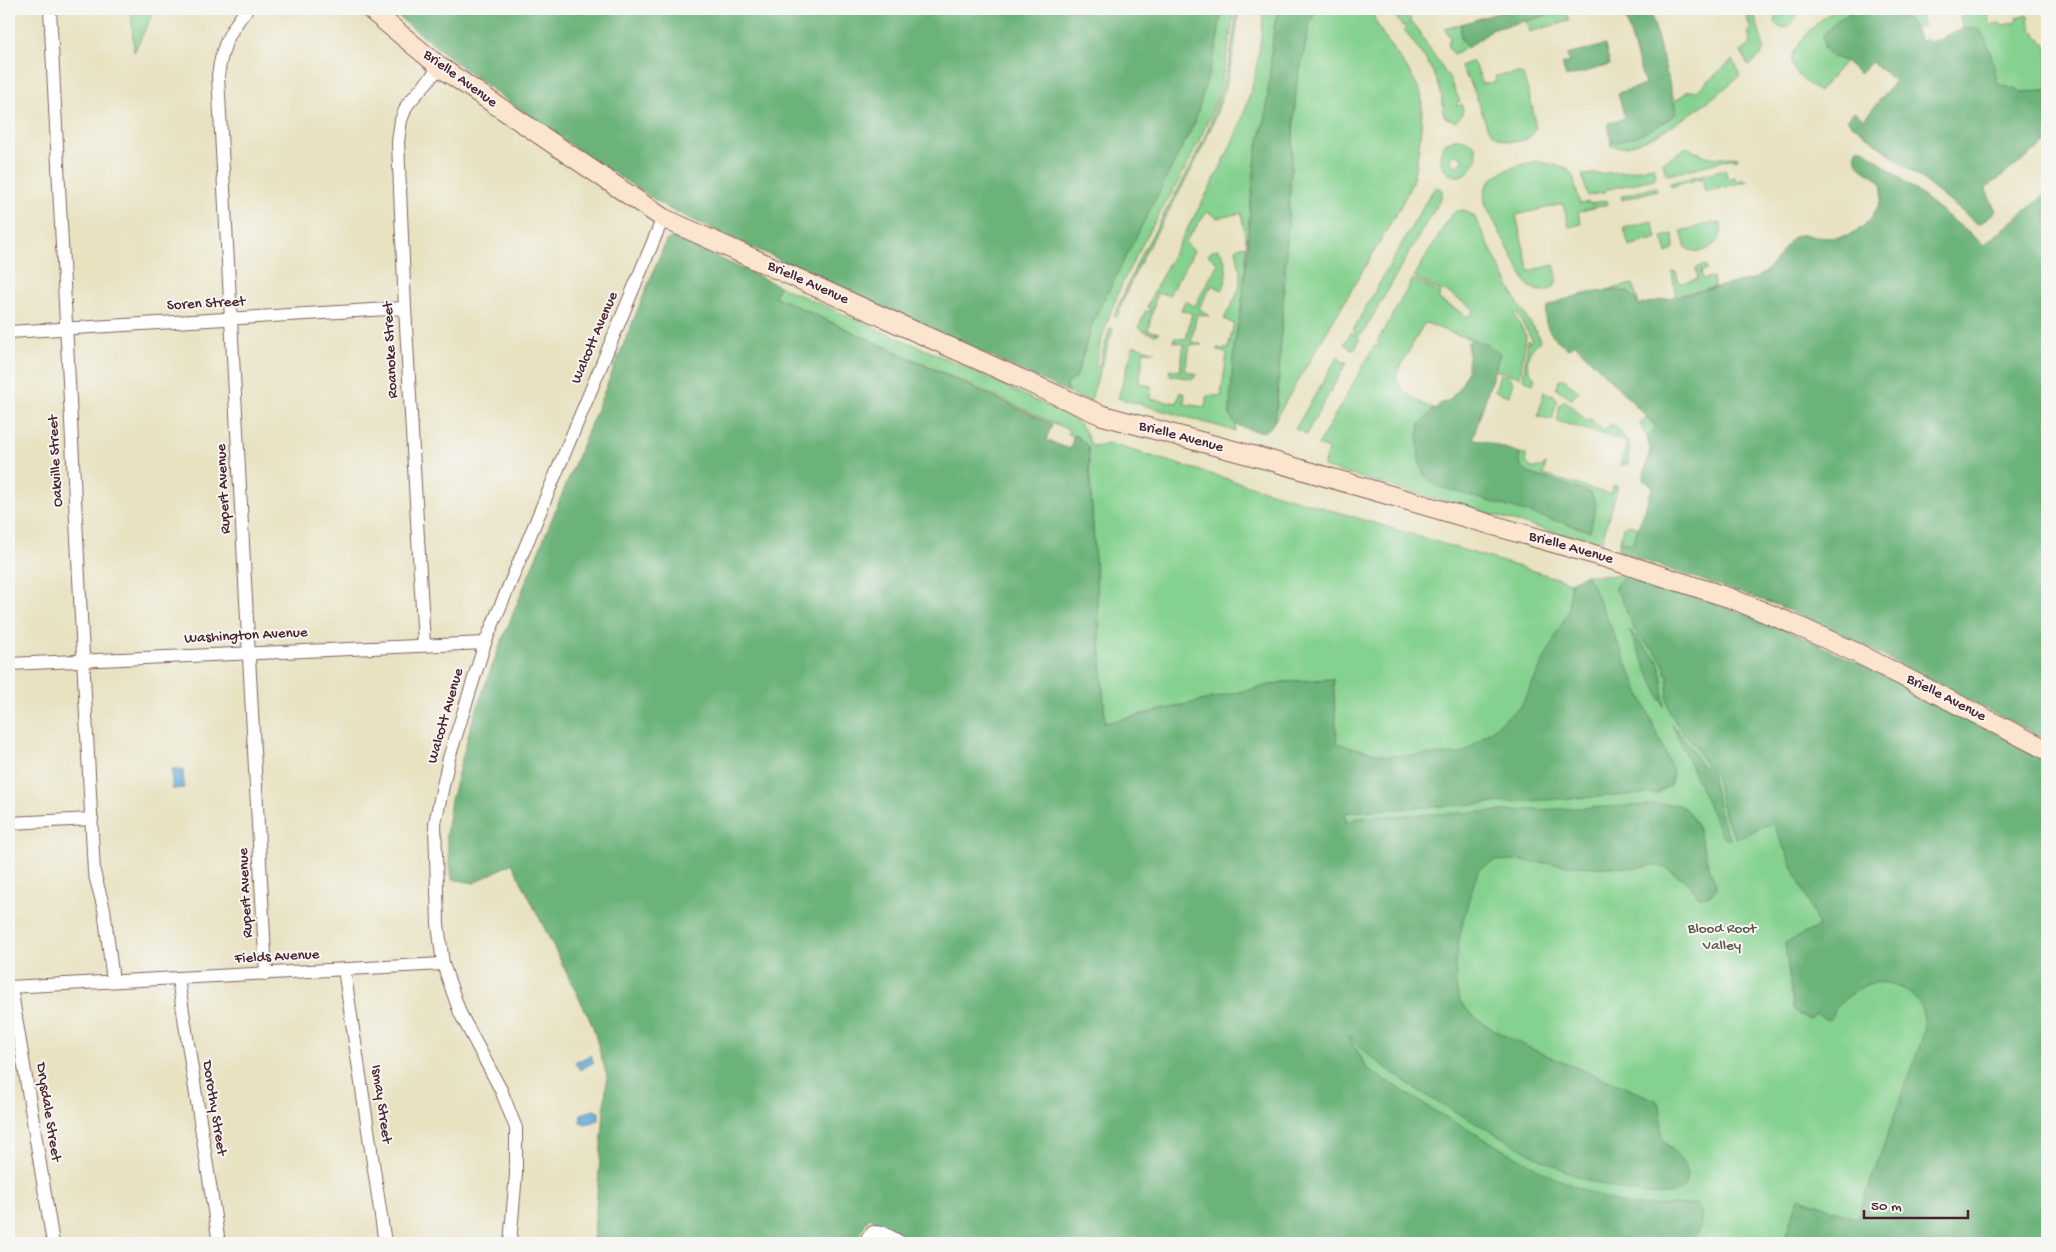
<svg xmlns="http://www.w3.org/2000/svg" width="2056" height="1252" font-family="'Gochi Hand',sans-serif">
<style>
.green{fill:#85d18f;stroke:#68785d;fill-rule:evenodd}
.forest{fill:#6cb37a;stroke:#5b6952}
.water{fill:#5aa8d3;stroke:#52647f}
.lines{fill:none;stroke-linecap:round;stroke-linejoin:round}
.street-casing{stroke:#816360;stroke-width:14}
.secondary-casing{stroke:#816360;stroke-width:21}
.street{stroke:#fff;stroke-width:12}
.secondary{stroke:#fce5cf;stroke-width:19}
.labels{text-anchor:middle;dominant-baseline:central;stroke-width:4;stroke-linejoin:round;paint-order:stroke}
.street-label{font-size:15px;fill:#4a1f2b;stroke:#f6f6f2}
.park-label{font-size:15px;fill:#5c5449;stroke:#f6f6f2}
</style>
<rect width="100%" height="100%" fill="#f6f6f2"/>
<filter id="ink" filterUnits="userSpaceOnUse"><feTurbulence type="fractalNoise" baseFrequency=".02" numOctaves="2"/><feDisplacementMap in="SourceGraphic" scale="10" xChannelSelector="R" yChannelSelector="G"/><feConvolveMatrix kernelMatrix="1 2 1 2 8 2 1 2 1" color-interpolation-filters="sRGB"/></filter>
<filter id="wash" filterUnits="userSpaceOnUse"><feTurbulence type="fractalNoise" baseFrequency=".0096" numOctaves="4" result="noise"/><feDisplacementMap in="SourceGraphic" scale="20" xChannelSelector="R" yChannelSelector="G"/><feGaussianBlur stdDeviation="1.12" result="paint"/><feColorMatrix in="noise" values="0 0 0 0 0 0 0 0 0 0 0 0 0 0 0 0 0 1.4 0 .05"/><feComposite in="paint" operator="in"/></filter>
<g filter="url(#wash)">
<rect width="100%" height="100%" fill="#e8e2c1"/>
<g class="green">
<polygon points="131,9 155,9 134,52"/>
<path d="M1222,9H1234C1229,47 1223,87 1207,123C1187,171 1158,214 1134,260C1116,294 1103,330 1095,366L1098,367L1110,328L1113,329L1090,402L1068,392L1067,384L1076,378L1093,321L1216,48Z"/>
<path d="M1237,9H1239C1235,55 1224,101 1204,144C1177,203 1138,255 1117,317L1114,316L1139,259L1192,164L1209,127L1229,65Z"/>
<path d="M1264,9H1278L1274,28L1266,115L1257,149L1250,208L1242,302L1234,346L1230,415L1236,425L1235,431L1118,398L1133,347L1135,346L1156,352L1144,351L1139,383L1151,386L1150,399L1177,403L1180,392L1185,394L1184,404L1205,407L1207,396H1221L1227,353L1217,351V348L1228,349L1234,324L1224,319C1241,287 1244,287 1236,250L1238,247L1247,245L1241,213L1218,218L1207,212L1185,242L1194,251L1169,295L1157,293L1148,330L1159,333L1155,335L1142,330L1139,327L1145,311L1149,312L1150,308L1147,307C1179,235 1227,171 1250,95C1258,67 1261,38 1264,9Z"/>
<path d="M1317,9H1371C1380,40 1407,62 1420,91C1426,105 1417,167 1412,182C1409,191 1404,199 1400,207L1272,425L1277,405L1296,88L1310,23Z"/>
<path d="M1394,9H1404L1411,20L1409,22L1410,24L1413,23L1449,78L1460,101L1456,103L1457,106L1462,104C1464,112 1462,117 1455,121L1445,117L1442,109L1445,106L1442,105C1443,77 1419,52 1404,29L1406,27L1405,25L1402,26L1394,14Z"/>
<polygon points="1745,9 1753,9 1764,48 1761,55 1750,65 1747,63 1741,52 1751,44 1748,32 1751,31"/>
<path d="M1788,9H1803C1796,17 1786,37 1775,23L1776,17Z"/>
<path d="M1836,9H1858L1849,13L1833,57L1845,61L1819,92C1810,85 1796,77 1792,65C1788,48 1822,17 1836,9Z"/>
<polygon points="1883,9 1919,9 1924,26 1916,28 1895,11"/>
<polygon points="1963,9 1986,9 1990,25 2001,23 2002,25 2017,22 2016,18 2027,15 2032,29 2047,47 2047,91 2022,92 1998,84 1993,66 1974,28 1963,30 1960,16 1964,15"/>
<polygon points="1566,10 1569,21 1529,32 1526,20"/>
<polygon points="1461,24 1461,38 1467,48 1453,54 1447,46 1450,38 1445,29"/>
<path d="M1732,60L1739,71V76C1720,94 1636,159 1610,145L1611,143C1637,138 1656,128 1677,113L1674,102L1688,91H1697Z"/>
<path d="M1472,61L1479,73L1481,84L1496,82L1495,76L1520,73L1523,75C1526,83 1537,121 1535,129C1532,143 1509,144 1498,137C1493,135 1490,130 1487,126L1473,88L1460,66Z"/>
<path d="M1457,138C1501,141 1461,200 1442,165C1438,157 1441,150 1445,143ZM1456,154L1462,157L1463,161L1460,165L1456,166L1451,162V158Z"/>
<path d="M1687,147C1708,158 1714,160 1737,156L1738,159L1735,160V158L1668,175L1666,174L1663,162Z"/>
<path d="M1537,161L1568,168V173H1572L1580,204L1589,202L1590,204L1607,200L1608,204L1578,212L1581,224L1569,227L1563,204L1516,215L1529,271L1554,265C1555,270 1558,276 1556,282C1552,296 1531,292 1525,281L1486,206C1476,174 1513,167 1537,161Z"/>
<polygon points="1653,166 1656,177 1654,179 1605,190 1605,192 1588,196 1582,175 1630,171"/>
<polygon points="1725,169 1728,179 1735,177 1736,181 1744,179 1748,181 1705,192 1702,178 1671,187 1670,183"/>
<polygon points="1436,187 1442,189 1442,196 1363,333 1359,335 1358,337 1360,339 1354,350 1344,344 1351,333 1354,335 1355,332 1353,330 1429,196"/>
<polygon points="1656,187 1657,190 1622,200 1621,196"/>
<path d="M1464,210L1474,216L1517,302L1538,335L1540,341C1527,351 1522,366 1535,378L1533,384L1523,379L1528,340L1530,343L1532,340L1517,313L1514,314L1526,336L1520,377L1495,370L1500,353L1472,339L1457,335L1426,323L1423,325L1396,375C1400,393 1418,402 1434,409L1428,414L1589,531L1596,505L1528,473C1520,467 1518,463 1520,453L1526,455V462L1531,468H1541L1546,464L1543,475L1610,494L1613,486L1616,485L1617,488L1602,541L1599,545L1323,467L1328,449L1318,445L1375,345L1380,347L1381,345L1377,342L1413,279L1441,294L1438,299L1469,317L1474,309L1444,290L1442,292L1414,277L1450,216L1456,211Z"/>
<polygon points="1652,221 1657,238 1629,246 1624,228"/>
<path d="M1714,223V224L1721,223C1726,241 1704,259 1686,248L1681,231Z"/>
<polygon points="1673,234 1674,248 1667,253 1662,237"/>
<path d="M1218,249C1227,257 1229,280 1222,290L1212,285L1199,308L1209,316L1197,314L1191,341L1202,345H1190L1185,371L1197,374L1193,379L1170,375L1169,369L1180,371L1184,344L1174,342V338L1186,339L1192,313L1181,310L1185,301L1195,306L1218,263L1208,255L1212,251Z"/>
<polygon points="1706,265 1707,270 1701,271 1703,279 1713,277 1715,287 1676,296 1672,272 1676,272 1679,282 1682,283 1698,279 1696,268"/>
<path d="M1633,284L1639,305C1628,291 1623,290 1606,290Z"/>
<polygon points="779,286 963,366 1074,419 1083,428 1092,446 1111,444 1570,582 1585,575 1635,576 1956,713 2047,760 2047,1243 1474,1243 1402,1131 1347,1033 1348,840 1337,743 1333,679 1283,682 1105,723 1088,446 1076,436 1068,434 1069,430 774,296"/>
<polygon points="1338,356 1342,362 1347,362 1305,436 1304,432 1295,429"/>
<polygon points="1500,374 1510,377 1513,383 1509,396 1495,391"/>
<polygon points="1564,379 1579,392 1571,400 1564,393 1556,389 1559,380"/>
<polygon points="1544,392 1554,395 1557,402 1552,420 1538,416"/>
<path d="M1565,400L1587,421L1590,418L1603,431L1611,424C1615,426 1617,428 1620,431C1630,443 1631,450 1627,465L1624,464L1620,466L1627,442L1557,421L1560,404Z"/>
<polygon points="1646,417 1657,428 1647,438 1640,424"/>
<polygon points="1628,524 1638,528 1632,544 1620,540 1623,527"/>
</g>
<g class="forest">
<polygon points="389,9 1222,9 1216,48 1195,122 1093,321 1076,378 1067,384 1068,392 669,209 545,128 464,69"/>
<path d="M1278,9H1317L1310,23L1296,88L1277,405C1273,438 1263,434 1236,425L1230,415V406L1234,346L1242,302L1248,248L1250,208L1257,149L1266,115L1274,28Z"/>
<polygon points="1511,9 1572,9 1494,29 1467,48 1461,38 1461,24"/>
<path d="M1623,9H1650L1677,113C1656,128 1637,138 1611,143L1608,123L1625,118L1618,93L1645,85Z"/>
<path d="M1858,9C1889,9 1909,8 1920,41L1928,39L1929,42L1945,38L1944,36C1953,34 1963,27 1974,28C1989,31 1994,71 1998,84L2022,92L2047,91V143L1985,188L1996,211L1979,225L1847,120L1854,111L1864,119L1895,81L1871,62L1860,74L1845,61L1833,57L1824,49L1823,35L1836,21Z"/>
<polygon points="1605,45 1610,65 1566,77 1562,64 1569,62 1567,55"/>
<path d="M1858,148L1865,150L1984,245L2047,193V740L1834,631L1777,605L1621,553L1618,548L1620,540L1632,544L1653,486L1643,480L1650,449L1647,438L1657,427L1575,344L1567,349C1563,343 1559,343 1555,338C1547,330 1541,316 1549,306C1566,297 1611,285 1629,293C1633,295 1636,301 1639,305L1757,278C1766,271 1773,265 1779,256C1785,250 1787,240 1796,236C1802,233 1812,236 1818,237C1841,240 1863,233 1874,213C1878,207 1882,200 1882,192C1883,169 1854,176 1855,152Z"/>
<path d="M671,238H676L779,286L774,296L1052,424L1046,440L1070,449L1073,440L1072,436H1076L1088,446L1105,723L1283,682L1333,679L1337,743L1386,756L1462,754L1521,706L1569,610L1570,582L1585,575L1591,582L1670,763L1673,773L1670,785L1658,793L1644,794L1359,811L1345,813L1346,822L1358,818L1390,816L1674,804C1697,807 1703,847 1708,865C1711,873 1714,880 1717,887L1711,895L1699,897L1685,880L1666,868L1655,865L1639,868L1592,867L1511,860L1494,861L1479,869C1468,898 1445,974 1461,1002C1481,1038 1615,1080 1657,1101C1667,1114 1656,1128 1664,1140C1672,1151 1685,1160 1687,1175C1693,1212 1601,1186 1584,1179C1551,1166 1520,1147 1489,1130C1464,1116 1437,1103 1413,1087C1396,1075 1380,1064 1364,1051C1358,1046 1353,1039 1348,1035L1367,1069L1440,1114L1553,1177L1598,1196L1631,1206L1697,1204C1707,1215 1698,1231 1694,1243H917L869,1217L855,1243H593L607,1076L592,1024L512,863L474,883L452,879L446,835L451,800L471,725L498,650L666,241Z"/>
<path d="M1472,339L1488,345L1500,353L1473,438L1520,453C1518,463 1520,467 1528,473L1591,493L1596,505L1590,531L1434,485L1424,475L1419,460L1418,438L1420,424L1440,404L1450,400L1462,384L1468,369V342Z"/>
<path d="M1628,576H1635L1781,627L1885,676L2047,760V1243H1783L1799,1197L1857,1219L1921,1043C1923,1036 1925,1028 1924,1020C1921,993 1891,976 1866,985C1854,990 1844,1000 1835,1008C1829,1024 1830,1021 1816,1014L1809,1019L1799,1015L1793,1008L1785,943L1819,926L1773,823L1736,838L1725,818L1715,773L1704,763L1696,747L1676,723L1670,712L1667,699L1668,675L1666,674C1663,651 1646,649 1635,631C1629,620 1624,597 1614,589L1620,580Z"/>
<polygon points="1629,630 1647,650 1658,660 1662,675 1664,707"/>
<polygon points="1672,724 1687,742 1700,764 1711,772 1721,819 1731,840 1726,839 1722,836"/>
</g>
<g class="water">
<polygon points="172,769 183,769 184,788 172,789"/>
<polygon points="590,1055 594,1062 580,1070 575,1063"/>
<polygon points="594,1110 599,1112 599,1120 586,1124 580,1122 581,1114"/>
</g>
</g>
<g filter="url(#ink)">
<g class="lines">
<defs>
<g id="street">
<polyline points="50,9 94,872 104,909 113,981"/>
<path d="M247,9C228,33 222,46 218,76L266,974"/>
<polyline points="9,332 405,308"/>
<polyline points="424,644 405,308 398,142 401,120 407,105 440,67"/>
<polyline points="9,664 485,643"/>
<polyline points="9,823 92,819"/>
<polyline points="344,969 385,1243"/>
<polyline points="178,979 219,1243"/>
<polyline points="9,987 443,964"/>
<polyline points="11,987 53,1243"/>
<polyline points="510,1243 516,1174 516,1128 501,1090 460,1013 443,964 438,924 435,823 449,758 485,643 663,218"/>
<polyline points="863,1243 873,1232 884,1233 902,1243"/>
</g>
<polyline id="secondary" points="370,9 440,67 663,218 1101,415 1265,459 1606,558 1730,598 1793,624 1859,654 2047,750"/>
</defs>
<use href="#street" class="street-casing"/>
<use href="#secondary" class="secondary-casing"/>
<use href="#street" class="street"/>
<use href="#secondary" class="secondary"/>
</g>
</g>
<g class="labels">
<g class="street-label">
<text transform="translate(460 79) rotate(36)">Brielle Avenue</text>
<text transform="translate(808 283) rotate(24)">Brielle Avenue</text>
<text transform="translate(206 304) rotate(-3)">Soren Street</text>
<text transform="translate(595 338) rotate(-67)">Walcott Avenue</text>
<text transform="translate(391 350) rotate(-93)">Roanoke Street</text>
<text transform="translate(1181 437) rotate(15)">Brielle Avenue</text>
<text transform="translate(56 461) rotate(-93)">Oakville Street</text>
<text transform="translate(224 489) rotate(-93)">Rupert Avenue</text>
<text transform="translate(1571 548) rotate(16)">Brielle Avenue</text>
<text transform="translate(246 636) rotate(-3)">Washington Avenue</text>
<text transform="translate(1946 698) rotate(27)">Brielle Avenue</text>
<text transform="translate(446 716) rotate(-74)">Walcott Avenue</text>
<text transform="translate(246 893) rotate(-93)">Rupert Avenue</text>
<text transform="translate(277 957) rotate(-3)">Fields Avenue</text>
<text transform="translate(381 1104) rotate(82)">Ismay Street</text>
<text transform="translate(214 1108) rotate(81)">Dorothy Street</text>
<text transform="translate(48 1112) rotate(81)">Drysdale Street</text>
</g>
<g class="park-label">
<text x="1722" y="929">Blood Root<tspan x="1722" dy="17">Valley</tspan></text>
</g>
</g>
<rect width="2056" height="1252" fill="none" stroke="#f6f6f2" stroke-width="30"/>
<path d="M1864 1210v8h104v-8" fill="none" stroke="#4a1f2b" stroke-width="2.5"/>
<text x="1871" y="1210" font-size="15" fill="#4a1f2b" stroke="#f6f6f2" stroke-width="4" paint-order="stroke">50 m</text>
</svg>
